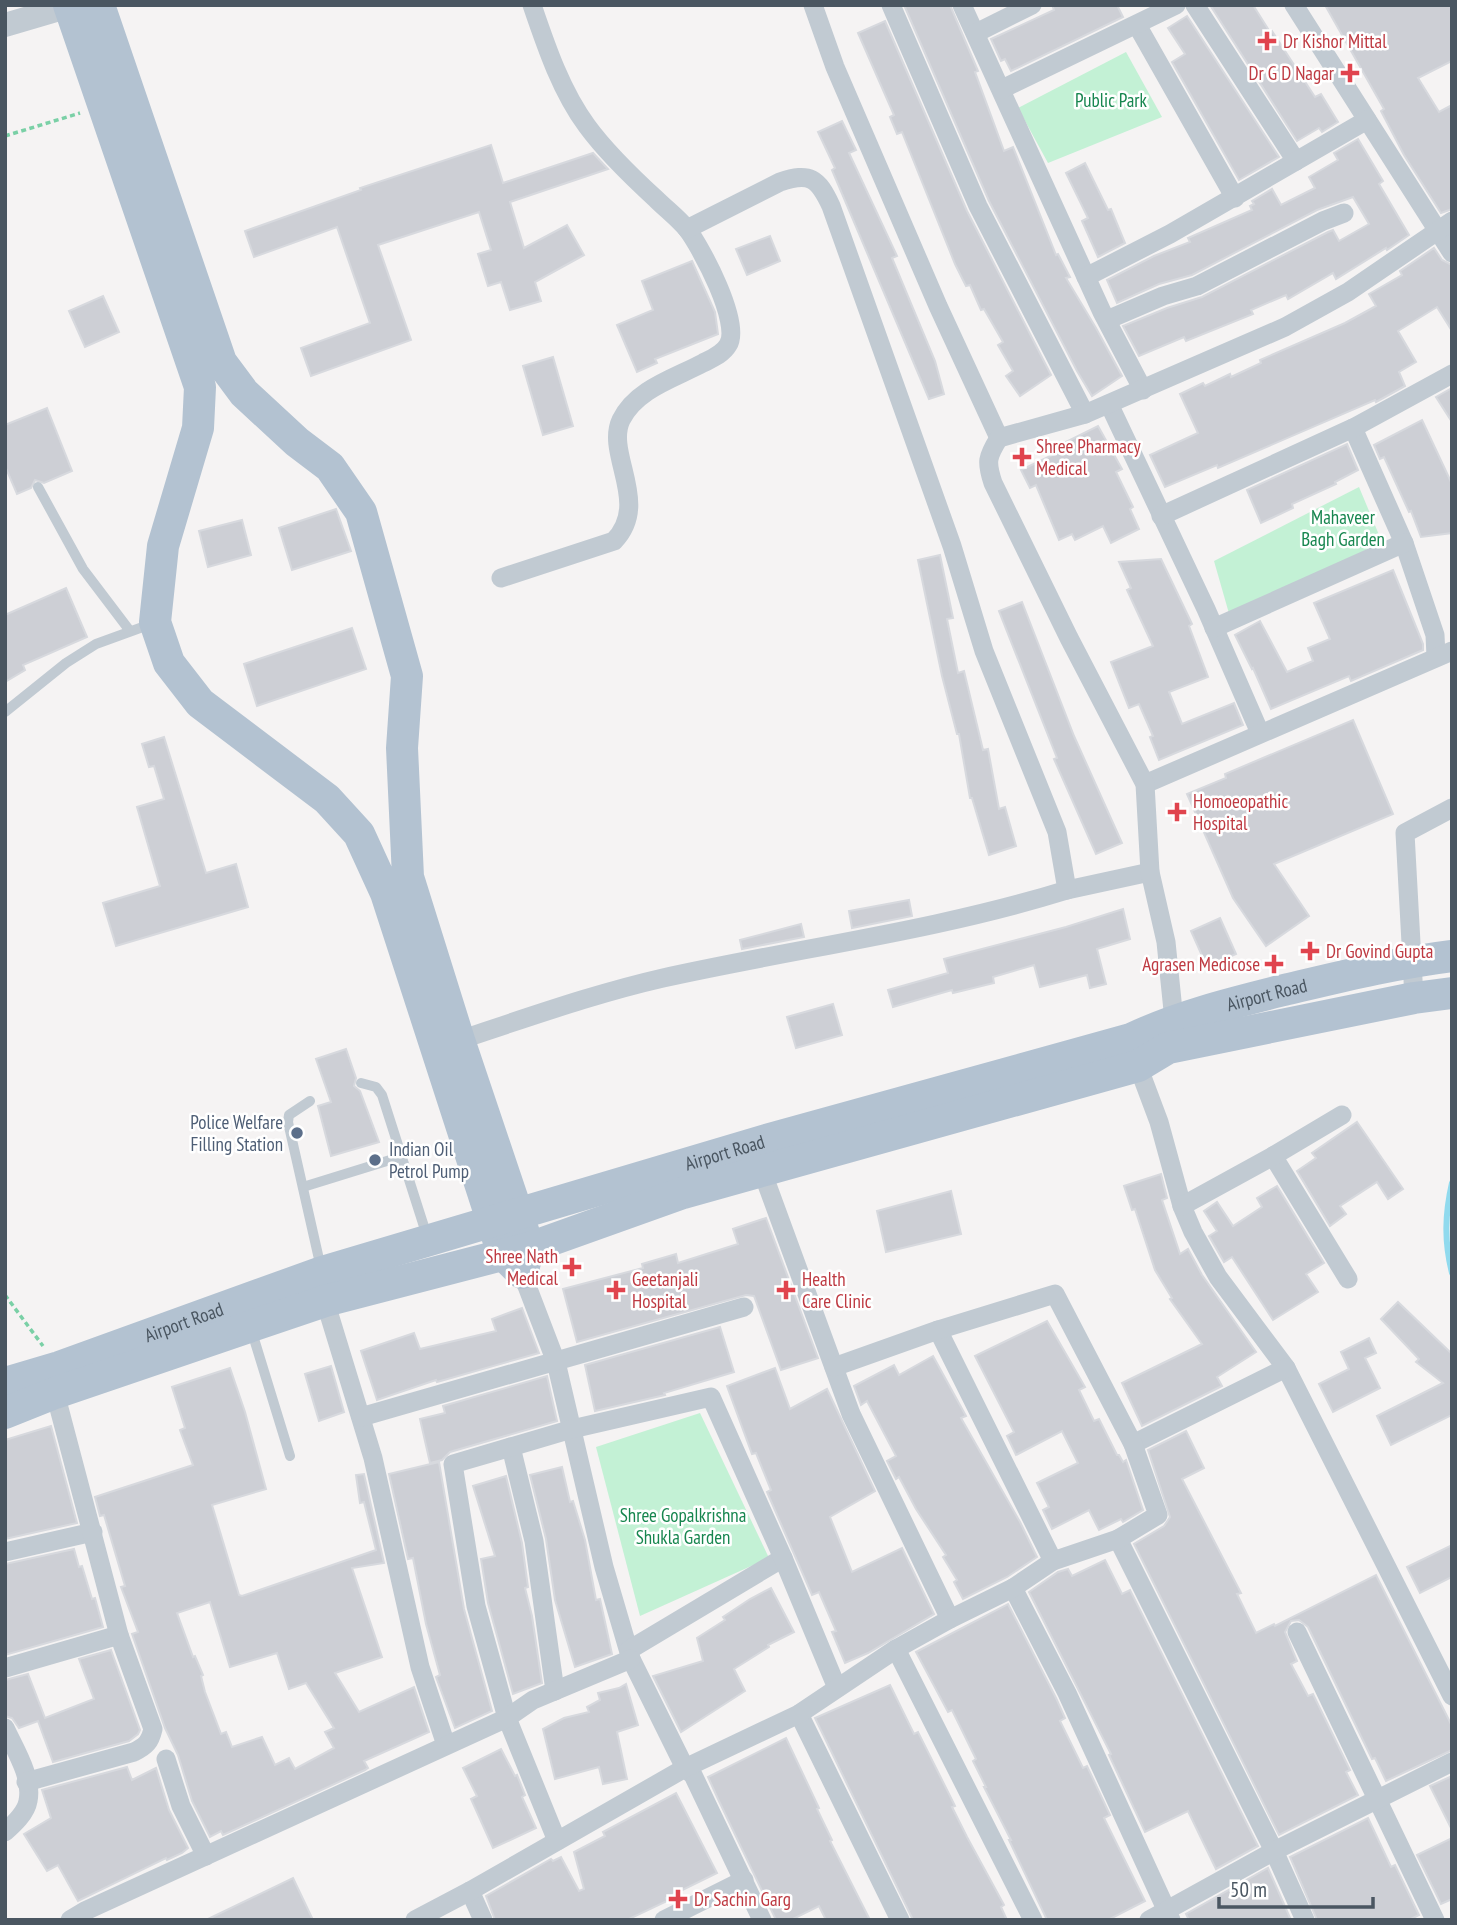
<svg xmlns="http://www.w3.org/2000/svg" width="1457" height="1925" font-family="'PT Sans Narrow',sans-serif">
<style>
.green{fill:#c3f1d5}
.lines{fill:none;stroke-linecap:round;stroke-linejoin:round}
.stream{stroke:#90daee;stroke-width:6}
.building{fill:#cdcfd5;stroke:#d7d9de;stroke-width:2;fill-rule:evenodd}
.path{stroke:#7ad0a6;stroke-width:3.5;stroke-dasharray:5 3.5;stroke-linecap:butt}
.service{stroke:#c1cad2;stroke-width:10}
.minor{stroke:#c1cad2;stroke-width:19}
.tertiary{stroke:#c1cad2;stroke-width:24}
.primary{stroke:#b3c2d1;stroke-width:32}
.health-dot{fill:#e0444e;stroke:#fff;stroke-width:2.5}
.service-dot{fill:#5c6f8a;stroke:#fff;stroke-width:2.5}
.labels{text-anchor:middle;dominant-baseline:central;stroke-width:5;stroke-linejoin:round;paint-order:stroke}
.health-label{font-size:19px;fill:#be3a42;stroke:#fff;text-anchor:start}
.park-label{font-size:19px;fill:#17864f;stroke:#fff}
.street-label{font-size:19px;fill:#4a5661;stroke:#fff}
.service-label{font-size:19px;fill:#4e5e75;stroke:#fff;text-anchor:end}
</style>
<rect width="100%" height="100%" fill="#f5f3f3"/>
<g class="green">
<polygon points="1126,52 1162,117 1048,163 1018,108"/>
<polygon points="1359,487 1382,542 1230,617 1214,561"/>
<polygon points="700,1413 769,1558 640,1616 596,1447"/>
</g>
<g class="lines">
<path class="stream" d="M1452,1183C1445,1214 1444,1241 1452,1273"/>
</g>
<g class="building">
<polygon points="904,5 950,5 978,71 975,72 1004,151 1013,147 1056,255 1058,254 1070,277 1066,278 1096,328 1122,376 1092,396 1077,371 989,201"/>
<polygon points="1052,5 1117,5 1123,17 1011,71 1005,59 1001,61 991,39 1054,10"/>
<polygon points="1210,5 1253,5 1270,32 1272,31 1315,97 1321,94 1338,122 1322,132 1319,128 1297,141"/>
<polygon points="1325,5 1452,5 1452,61 1418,78 1439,112 1452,105 1452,209 1441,213 1404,155 1381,111 1384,109"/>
<polygon points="1187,16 1279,157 1239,180 1172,62 1185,54 1168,28"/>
<polygon points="885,21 967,211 1051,375 1020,396 1006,376 1013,371 998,345 1003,342 984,309 981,310 970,285 966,286 955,264 902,132 897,134 890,117 894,115 858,33"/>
<polygon points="842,121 856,150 849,153 897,256 892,258 935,361 944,394 929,399 832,170 835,168 818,132"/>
<polygon points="1358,139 1383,181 1379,184 1409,235 1387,250 1386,248 1336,279 1333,273 1288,299 1286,295 1251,310 1253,314 1186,341 1184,337 1139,356 1123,326 1167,308 1202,297 1328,232 1333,230 1339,241 1369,224 1353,197 1317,210 1192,275 1159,284 1117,303 1107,280 1154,256 1190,242 1188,238 1252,210 1250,206 1254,204 1252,201 1272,189 1281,205 1315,188 1309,177 1338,160 1334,153"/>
<polygon points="491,145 503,183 593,153 608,169 510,202 524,248 567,225 584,255 535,282 541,301 510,310 501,282 488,286 478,254 491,250 479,212 378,245 411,340 311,376 301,348 370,323 337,227 254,257 245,231 361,190 360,188"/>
<polygon points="1085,163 1108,210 1111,209 1125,243 1098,257 1082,221 1088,218 1066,173"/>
<polygon points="770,236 780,261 747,275 736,249"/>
<polygon points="1434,248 1442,260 1452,265 1452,331 1437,307 1398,331 1416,362 1399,372 1405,386 1376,402 1375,400 1218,468 1217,465 1165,487 1150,455 1198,433 1180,394 1203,383 1205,386 1230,374 1231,377 1261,363 1260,360 1345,323 1376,306 1369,294 1402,275 1400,271"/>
<polygon points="692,261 715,312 718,334 655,359 657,363 637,372 617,325 653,310 642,281"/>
<polygon points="103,296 119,332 85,347 69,311"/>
<polygon points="553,357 573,426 543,435 523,366"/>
<polygon points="1452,388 1452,422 1436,397"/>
<polygon points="47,408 72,471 44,483 35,480 31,488 17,494 5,466 5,425"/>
<polygon points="1422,420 1452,484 1452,533 1421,537 1411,511 1409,512 1384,457 1380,459 1374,445"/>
<polygon points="1098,426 1122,469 1116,472 1133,507 1130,509 1139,529 1111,543 1103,526 1075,540 1072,534 1059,540 1036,485 1030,488 1021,470 1063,450 1060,445"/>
<polygon points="1347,444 1358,470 1335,482 1336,484 1292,504 1293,508 1261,523 1247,490"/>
<polygon points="336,509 351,551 292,570 279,528"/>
<polygon points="242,520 251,555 208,567 199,531"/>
<polygon points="940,555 953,618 947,619 958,673 964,671 983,750 988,749 999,809 1005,807 1016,846 989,855 972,798 970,798 959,734 957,734 942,676 918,560"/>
<polygon points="1161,559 1192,624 1189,626 1208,677 1169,692 1182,724 1234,703 1243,725 1159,760 1150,737 1153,736 1139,704 1129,708 1111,662 1153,646 1127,590 1131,588 1119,562"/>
<polygon points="1393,570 1423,644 1423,650 1351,681 1349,676 1271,709 1253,668 1252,669 1235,635 1260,621 1287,672 1313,661 1308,648 1330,639 1314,603"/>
<polygon points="66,588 87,637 23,665 25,670 5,682 5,615"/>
<polygon points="1022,602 1074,736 1122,843 1096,854 1054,759 1057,758 999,611"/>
<polygon points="352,628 366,669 257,706 244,664"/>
<polygon points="1353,720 1393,814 1274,864 1309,916 1266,946 1233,898 1187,794 1226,778 1225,774"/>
<polygon points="164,737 206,873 236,864 248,907 116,946 103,903 160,886 137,807 164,799 154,766 149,767 142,744"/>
<polygon points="909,900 912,916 852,928 849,911"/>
<polygon points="1123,909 1130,939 1097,949 1106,984 1090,988 1087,975 1040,987 1034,965 993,977 994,983 953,993 952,990 893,1007 888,990 948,973 944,959 1066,927"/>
<polygon points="1220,918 1236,954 1207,967 1191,931"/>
<polygon points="801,924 804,937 742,949 740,940"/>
<polygon points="833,1004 842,1035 796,1048 787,1017"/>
<polygon points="346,1049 356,1078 354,1086 360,1091 379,1142 331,1156 318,1106 331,1102 316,1059"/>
<polygon points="1357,1122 1403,1189 1388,1199 1377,1182 1340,1206 1346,1214 1330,1226 1297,1171 1316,1158 1312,1153"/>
<polygon points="1161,1174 1167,1198 1162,1200 1180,1254 1188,1249 1202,1275 1256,1352 1217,1377 1222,1386 1142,1426 1122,1383 1202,1344 1170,1299 1172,1298 1155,1270 1135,1209 1132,1210 1124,1186"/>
<polygon points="1277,1186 1324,1263 1306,1274 1318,1292 1273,1320 1232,1257 1224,1262 1209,1236 1217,1231 1204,1211 1217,1202 1233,1226 1262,1207 1257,1198"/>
<polygon points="951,1191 961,1234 886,1252 877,1211"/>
<polygon points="766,1218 818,1358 781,1370 754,1296 746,1295 577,1342 563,1289 643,1268 642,1264 676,1254 678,1263 738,1244 733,1229"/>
<polygon points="1398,1302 1452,1354 1452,1415 1391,1445 1377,1416 1443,1383 1416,1362 1419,1359 1381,1319"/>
<polygon points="522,1308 539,1353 437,1382 436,1380 377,1400 361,1351 414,1333 420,1349 496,1331 492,1319"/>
<polygon points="1047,1321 1085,1387 1079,1390 1094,1421 1099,1419 1117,1455 1119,1455 1123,1462 1126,1460 1143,1510 1123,1522 1121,1519 1099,1530 1089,1510 1052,1529 1043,1510 1049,1507 1037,1483 1078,1463 1062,1431 1016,1455 1007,1436 1014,1432 975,1356"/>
<polygon points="720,1327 734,1372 664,1393 665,1395 595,1411 585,1365"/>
<polygon points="1369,1338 1376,1353 1365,1358 1380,1388 1333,1412 1319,1384 1349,1369 1341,1352"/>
<polygon points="933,1356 966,1416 961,1418 1020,1522 1037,1557 1007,1577 963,1599 954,1582 957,1580 943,1557 946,1555 916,1509 899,1477 896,1479 887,1461 896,1456 867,1401 861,1405 854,1386 894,1365 899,1375"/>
<polygon points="331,1366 344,1412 319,1421 305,1374"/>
<path d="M230,1368L245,1412L266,1489L212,1505L239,1595L242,1596L376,1550L364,1502L360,1503L356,1475L364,1474L384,1563L352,1568L382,1657L335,1673L359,1712L414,1687L429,1732L364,1761L368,1768L365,1770L223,1835L221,1831L210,1837L192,1801L178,1755L165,1728L132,1634L138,1632L121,1587L125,1586L104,1515L100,1516L95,1497L193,1465L180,1430L185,1428L172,1387ZM210,1602L230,1667L277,1653L289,1689L306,1683L334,1728L325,1732L334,1748L295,1769L289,1758L275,1765L262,1737L232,1747L226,1732L221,1734L205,1692L201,1676L203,1675L195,1656L193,1657L177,1613Z"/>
<polygon points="775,1368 790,1409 827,1389 875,1491 830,1517 852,1572 902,1548 934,1614 868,1653 845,1663 832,1632 836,1631 819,1592 812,1595 767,1492 771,1490 756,1453 752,1454 727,1386"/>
<polygon points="547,1376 557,1421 450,1452 442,1460 430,1463 420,1419 445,1413 443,1406"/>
<polygon points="51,1426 77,1523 5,1539 5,1440"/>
<polygon points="1186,1431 1204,1468 1182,1479 1241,1593 1237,1594 1256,1633 1274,1624 1275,1626 1376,1575 1452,1726 1452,1750 1386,1781 1375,1758 1372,1759 1308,1627 1299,1620 1291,1621 1285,1632 1297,1661 1291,1664 1308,1696 1313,1694 1350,1770 1346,1772 1358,1795 1279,1835 1134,1544 1164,1526 1170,1517 1148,1450"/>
<polygon points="439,1462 464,1609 492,1711 455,1728 436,1677 440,1675 426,1624 413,1558 408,1559 389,1474"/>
<polygon points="562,1467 570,1502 573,1501 585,1540 596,1600 600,1599 612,1654 575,1667 555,1600 546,1539 530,1475"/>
<polygon points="506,1476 522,1543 528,1587 525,1588 532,1616 542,1683 513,1694 488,1603 481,1559 495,1556 473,1486"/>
<polygon points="1452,1545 1452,1577 1420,1593 1407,1567"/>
<polygon points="74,1549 79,1567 82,1566 92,1599 95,1598 103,1627 5,1655 5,1564"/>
<polygon points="1105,1560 1122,1594 1130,1590 1258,1846 1216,1869 1188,1811 1145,1832 1109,1755 1111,1754 1029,1592 1058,1572 1068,1569 1072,1576"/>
<polygon points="771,1588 794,1632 768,1645 769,1647 734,1669 745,1691 681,1732 653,1676 703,1661 697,1638 725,1620 723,1617 750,1599"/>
<polygon points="1008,1604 1056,1698 1065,1718 1060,1721 1083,1768 1087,1766 1110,1815 1104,1818 1145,1901 1108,1920 1047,1920 1009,1840 1011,1840 984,1787 986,1787 973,1761 976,1759 952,1710 948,1712 916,1652"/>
<polygon points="111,1650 140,1730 138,1734 129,1741 53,1762 38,1721 19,1728 12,1718 5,1716 5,1680 28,1674 45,1718 94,1699 79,1659"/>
<polygon points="626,1684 638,1725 617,1732 627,1779 603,1784 599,1767 555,1779 543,1729 564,1718 589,1712 587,1707 600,1700 598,1693 619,1688"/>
<polygon points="890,1685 914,1734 918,1732 955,1806 952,1807 967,1837 1004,1905 1001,1907 1007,1920 913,1920 815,1718"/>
<polygon points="786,1738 819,1808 817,1809 832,1840 830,1841 870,1920 826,1920 819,1906 791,1920 776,1920 718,1799 708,1777"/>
<polygon points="501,1749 515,1776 517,1775 525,1795 522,1797 536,1828 493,1848 471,1799 477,1796 463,1768"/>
<polygon points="127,1767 132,1780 156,1768 169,1810 188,1848 182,1853 167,1860 166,1858 78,1901 58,1865 47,1871 24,1834 51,1818 42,1790"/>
<polygon points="1452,1776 1452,1830 1430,1786"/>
<polygon points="676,1793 717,1873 666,1898 667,1901 627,1920 495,1920 486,1896 551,1859 553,1861 561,1857 579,1891 584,1889 574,1852 605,1836 603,1832"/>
<polygon points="1368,1818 1391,1867 1395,1865 1419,1915 1409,1920 1317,1920 1290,1857"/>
<polygon points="1452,1838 1452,1899 1441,1904 1417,1855"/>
<polygon points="1268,1868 1291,1920 1189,1920 1186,1914"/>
<polygon points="293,1878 313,1920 206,1920"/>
</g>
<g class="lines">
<g class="path">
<polyline points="5,136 80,113"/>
<polyline points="5,1295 43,1346"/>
</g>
<g class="service">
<polyline points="38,487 83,569 130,631"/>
<polyline points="5,712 66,663 96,644 151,624"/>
<polyline points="361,1083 376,1087 382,1095 427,1236"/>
<polyline points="310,1101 289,1115 288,1122 321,1268"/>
<polyline points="303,1187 403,1156"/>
<polyline points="251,1329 290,1456"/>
</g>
<g class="minor">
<polyline points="813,5 835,67 938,306 999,438"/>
<polyline points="891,5 978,206 1085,414"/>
<polyline points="962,5 1102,312 1143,390"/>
<polyline points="1195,5 1296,161"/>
<polyline points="1294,5 1452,253"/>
<polyline points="1137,25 1235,198"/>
<polyline points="976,33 1032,5"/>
<polyline points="1002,89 1176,5"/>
<polyline points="1086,277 1170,234 1367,120"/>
<polyline points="1107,320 1163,296 1197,286 1323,221 1344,213"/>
<polyline points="1109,404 1206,609 1260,733"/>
<polyline points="1353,428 1404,543 1435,635 1436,656"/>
<polyline points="1161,516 1353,428 1452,374"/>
<path d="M501,578L614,541C651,503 605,454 621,420C636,389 675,378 703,363C711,359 723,354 728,345C742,324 701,247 687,229C678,218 666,209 656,199C632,177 606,152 587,126C561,91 546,46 532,5"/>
<polyline points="1214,628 1404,543"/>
<polyline points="1145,784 1452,651"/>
<polyline points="1067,890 1150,872"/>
<polyline points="1414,998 1405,833 1452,808"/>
<path d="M1175,1030L1166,942L1150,872L1145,784L1069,638L993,483C986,462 987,457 999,438L1085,414L1285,327L1348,292L1452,221"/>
<path d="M459,1040C527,1018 593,994 663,978C798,948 935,931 1067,890L1057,832L984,651L952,546L831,206C818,178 810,172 780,182L687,229"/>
<polyline points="1138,1066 1159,1122 1182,1206 1193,1232 1218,1277 1286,1368 1452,1696"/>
<polyline points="1273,1156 1348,1279"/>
<polyline points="762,1171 851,1414 950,1619"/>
<polyline points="1182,1206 1273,1156 1342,1115"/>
<polyline points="522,1273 556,1362 604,1567 631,1659 685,1768 693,1775 762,1920"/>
<polyline points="324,1290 325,1301 373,1458 420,1667 446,1745"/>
<polyline points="938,1330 1053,1561"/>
<polyline points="361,1417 744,1307"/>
<polyline points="1133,1444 1286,1368"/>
<polyline points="511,1447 534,1541 555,1691"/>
<polyline points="1118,1539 1274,1851 1305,1920"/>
<polyline points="5,1552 93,1532"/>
<polyline points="1013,1588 1067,1693 1171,1920"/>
<polyline points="1297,1632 1435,1920"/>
<polyline points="896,1649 1033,1920"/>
<polyline points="629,1650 783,1558"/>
<polyline points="5,1668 119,1635"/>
<polyline points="799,1714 900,1920"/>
<path d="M5,1728C14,1748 33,1777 28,1801C26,1813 14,1824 5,1832"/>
<polyline points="166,1759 181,1806 206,1856"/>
<path d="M26,1782L134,1752C146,1746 150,1742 153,1729L119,1635L55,1393"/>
<polyline points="557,1841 507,1718 476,1606 453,1464 572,1429 711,1397 783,1558 837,1688"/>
<polyline points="470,1891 483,1920"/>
<polyline points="70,1920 85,1911 507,1718 533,1700 631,1659"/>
<polyline points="415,1920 470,1891 685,1768 799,1714 896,1649 950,1619 1013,1588 1053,1561 1118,1539 1158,1515 1133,1444 1055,1294 938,1330 834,1367"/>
<polyline points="664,1920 744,1880"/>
<polyline points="1149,1920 1274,1851 1452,1762"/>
</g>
<polyline class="tertiary" points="5,25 73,5"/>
<g class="primary">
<polyline points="69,5 200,387 198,428 163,546 155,622 169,663 200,703 327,799 359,834 386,893 503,1254 522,1273 529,1248 459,1040 408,877 402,748 407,676 361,512 330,467 297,442 244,393 221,362 99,5"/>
<path id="s1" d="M5,1383L59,1367L322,1272L766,1140L1131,1039C1179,1016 1232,1003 1284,990C1339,977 1395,963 1452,956"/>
<polyline points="5,1413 55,1393 325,1301 529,1248 683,1193 1138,1066 1168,1048 1414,998 1452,993"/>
</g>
</g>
<g class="health-dot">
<path d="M1263.5 30.5h7v7h7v7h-7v7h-7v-7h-7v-7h7z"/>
<path d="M1346.5 62.5h7v7h7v7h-7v7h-7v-7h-7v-7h7z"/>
<path d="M1018.5 446.5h7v7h7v7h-7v7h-7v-7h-7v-7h7z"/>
<path d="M1173.5 801.5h7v7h7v7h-7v7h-7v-7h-7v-7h7z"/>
<path d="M1306.5 940.5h7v7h7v7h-7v7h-7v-7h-7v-7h7z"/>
<path d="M1270.5 953.5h7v7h7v7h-7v7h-7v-7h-7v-7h7z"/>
<path d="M568.5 1256.5h7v7h7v7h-7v7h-7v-7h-7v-7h7z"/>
<path d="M612.5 1279.5h7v7h7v7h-7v7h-7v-7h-7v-7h7z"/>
<path d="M782.5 1279.5h7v7h7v7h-7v7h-7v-7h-7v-7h7z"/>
<path d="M674.5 1888.5h7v7h7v7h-7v7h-7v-7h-7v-7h7z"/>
</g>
<g class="service-dot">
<circle cx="297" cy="1133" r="7"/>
<circle cx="375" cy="1160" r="7"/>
</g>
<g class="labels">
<g class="health-label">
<text x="1283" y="41">Dr Kishor Mittal</text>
<text x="1334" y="73" text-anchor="end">Dr G D Nagar</text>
<text x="1036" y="446">Shree Pharmacy<tspan x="1036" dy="22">Medical</tspan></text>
<text x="1193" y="801">Homoeopathic<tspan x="1193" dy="22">Hospital</tspan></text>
<text x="1326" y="951">Dr Govind Gupta</text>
<text x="1260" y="964" text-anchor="end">Agrasen Medicose</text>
<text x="558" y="1256" text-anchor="end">Shree Nath<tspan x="558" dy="22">Medical</tspan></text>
<text x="632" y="1279">Geetanjali<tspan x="632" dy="22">Hospital</tspan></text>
<text x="802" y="1279">Health<tspan x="802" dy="22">Care Clinic</tspan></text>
<text x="694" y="1899">Dr Sachin Garg</text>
</g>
<g class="park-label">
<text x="1111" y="100">Public Park</text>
<text x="1343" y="517">Mahaveer<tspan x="1343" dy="22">Bagh Garden</tspan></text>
<text x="683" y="1515">Shree Gopalkrishna<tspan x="683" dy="22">Shukla Garden</tspan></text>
</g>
<g class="street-label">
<text stroke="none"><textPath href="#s1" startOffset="1321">Airport Road</textPath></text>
<text stroke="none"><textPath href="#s1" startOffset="756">Airport Road</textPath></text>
<text stroke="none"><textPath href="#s1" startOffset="189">Airport Road</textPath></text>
</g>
<g class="service-label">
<text x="283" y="1122">Police Welfare<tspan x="283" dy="22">Filling Station</tspan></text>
<text x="389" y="1149" text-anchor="start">Indian Oil<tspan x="389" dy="22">Petrol Pump</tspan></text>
</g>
</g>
<rect width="1457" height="1925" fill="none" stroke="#4a5661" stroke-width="14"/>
<path d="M1219 1897v10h154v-10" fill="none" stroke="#4a5661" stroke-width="3.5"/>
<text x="1230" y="1897" font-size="21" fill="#4a5661" stroke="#ffffff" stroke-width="5" paint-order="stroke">50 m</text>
</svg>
